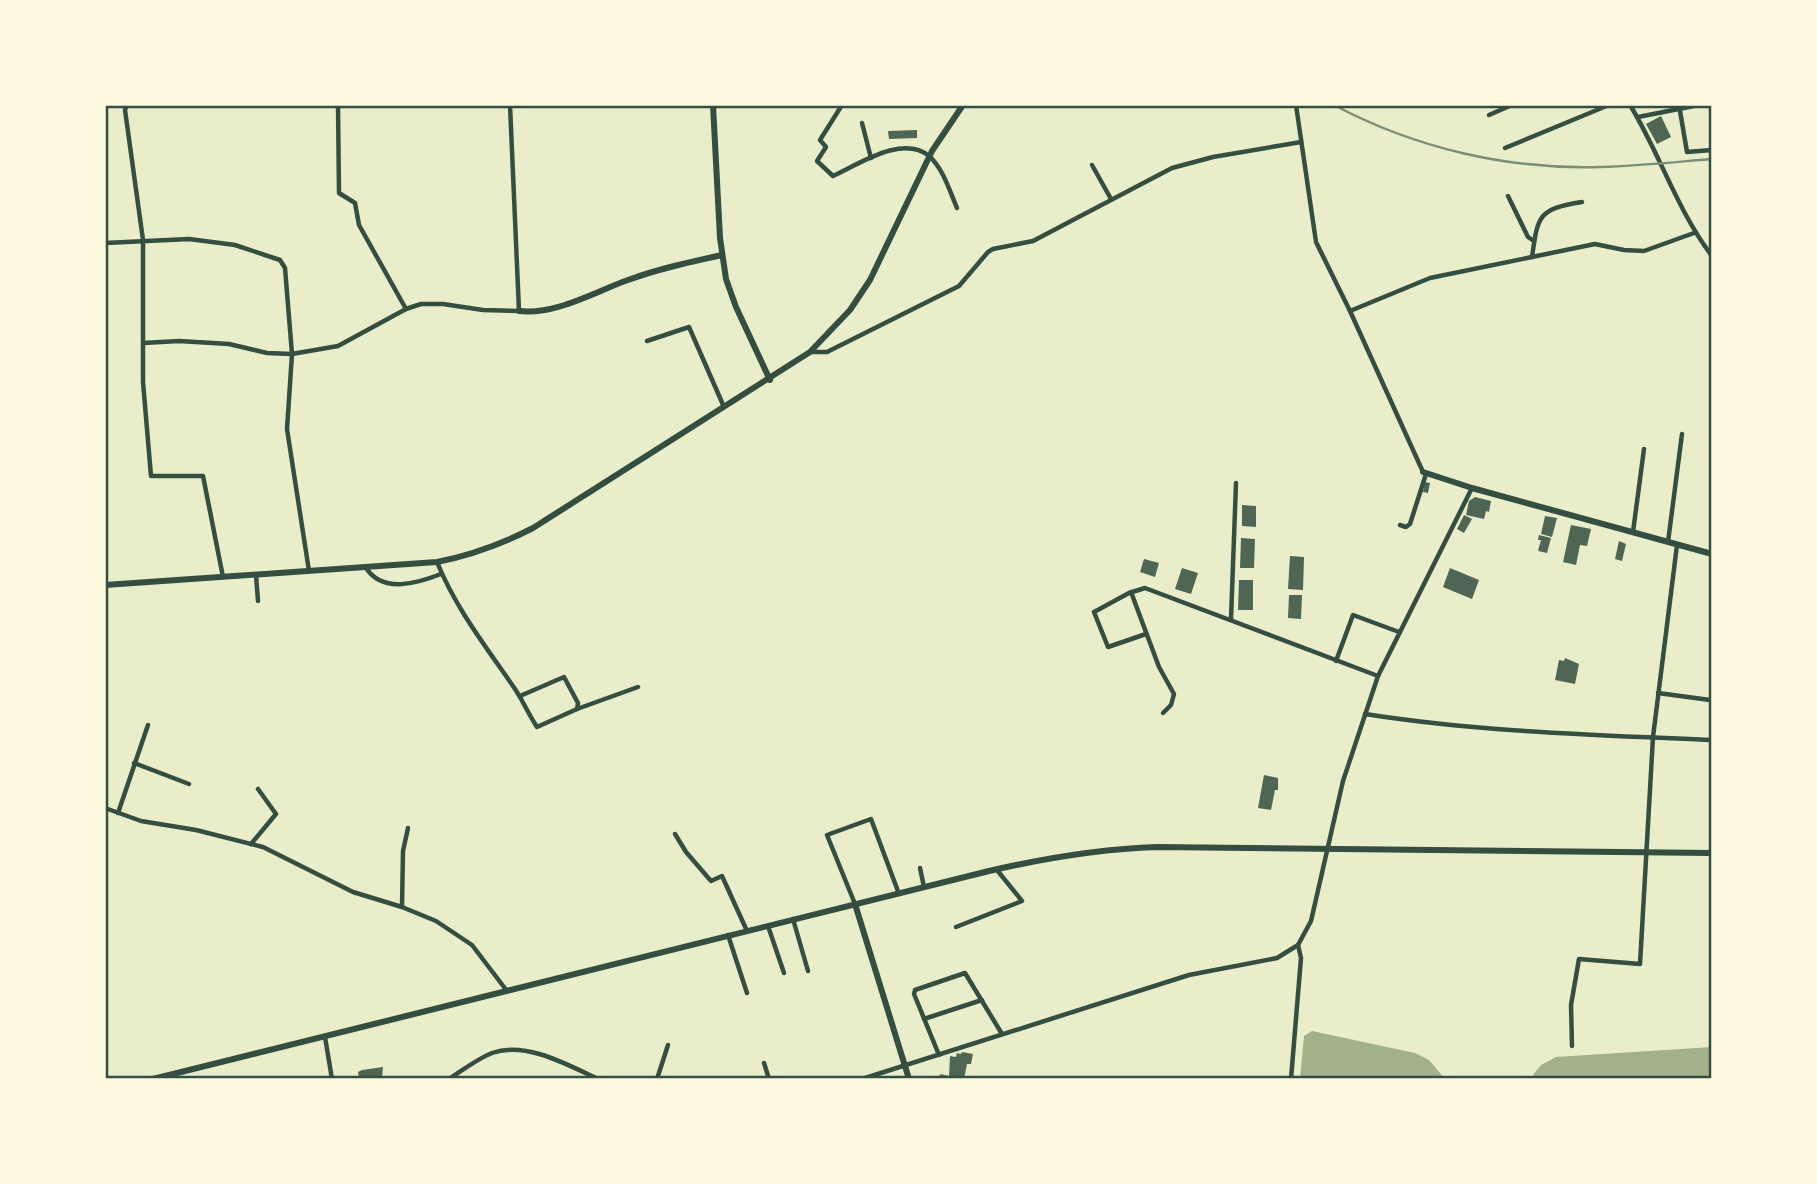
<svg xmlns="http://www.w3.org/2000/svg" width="1817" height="1184" font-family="Lato,sans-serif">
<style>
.water{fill:#a3b18a}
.building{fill:#4f6655}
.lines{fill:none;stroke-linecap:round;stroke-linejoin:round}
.minor{stroke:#344e41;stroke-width:4.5}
.tertiary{stroke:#344e41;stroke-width:6}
.rail{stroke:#7c8e77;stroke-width:2.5}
.neatline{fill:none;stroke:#344e41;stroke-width:2.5}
</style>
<rect width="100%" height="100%" fill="#e9edc9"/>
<g class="water">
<polygon points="1312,1031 1415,1053 1429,1060 1445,1079 1300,1079 1304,1036"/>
<polygon points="1712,1047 1712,1079 1530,1079 1541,1065 1556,1057"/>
</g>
<g class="building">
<polygon points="1661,116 1671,137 1657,144 1646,124"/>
<polygon points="917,130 917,138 889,139 888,131"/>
<polygon points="1425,482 1430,483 1428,493 1423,492"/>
<polygon points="1475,497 1491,501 1489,512 1486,511 1484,519 1466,515 1469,501"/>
<polygon points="1242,505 1256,506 1256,527 1242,526"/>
<polygon points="1464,515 1472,519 1464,533 1457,529"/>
<polygon points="1545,516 1557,518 1552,537 1541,534"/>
<polygon points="1571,525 1591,529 1587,546 1580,545 1576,565 1563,562"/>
<polygon points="1539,535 1551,538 1547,553 1538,551 1541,540 1538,540"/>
<polygon points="1241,538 1255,539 1254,568 1240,568"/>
<polygon points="1619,541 1626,544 1622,561 1615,559"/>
<polygon points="1290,556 1304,557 1303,590 1288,589"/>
<polygon points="1144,559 1159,563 1155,577 1140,572"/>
<polygon points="1182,568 1198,573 1191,594 1175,589"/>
<polygon points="1450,568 1479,580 1472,599 1443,587"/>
<polygon points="1239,580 1253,580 1253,610 1238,610"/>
<polygon points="1289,595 1302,595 1301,619 1288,618"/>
<polygon points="1565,658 1579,664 1575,684 1555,680 1559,660 1564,661"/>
<polygon points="1264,775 1278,778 1278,790 1275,790 1271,810 1258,808"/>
<polygon points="962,1052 973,1054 971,1064 967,1064 964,1079 939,1079 940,1074 949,1076 950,1056 956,1057 957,1053 961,1054"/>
<polygon points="383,1067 382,1079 359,1079 358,1072 362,1070"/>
</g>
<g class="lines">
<g class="minor">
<polyline points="127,105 125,110 143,240 143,382 151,476 203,476 223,577"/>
<polyline points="338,105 339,193 355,203 359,225 406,309"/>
<path d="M842,105L820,140L826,147L817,161L833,176C859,164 903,134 929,156C943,168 950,192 957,208"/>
<polyline points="1296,105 1316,242 1350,311 1423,472"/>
<path d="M1630,105C1660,154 1677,210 1712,256"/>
<polyline points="1679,105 1687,152 1712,150"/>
<polyline points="1489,115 1512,105"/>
<polyline points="1638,117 1699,105"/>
<polyline points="862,123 871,158"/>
<polyline points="1505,148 1609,105"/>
<polyline points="1092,165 1111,199"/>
<polyline points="1508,196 1528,237 1534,241"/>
<polyline points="105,243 189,239 235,245 280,260 285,268 292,354 287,429 309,571"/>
<path d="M1532,257C1538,215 1538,209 1582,202"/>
<polyline points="1350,311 1430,278 1595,244 1624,250 1644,251 1694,233"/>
<polyline points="647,341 689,327 724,407"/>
<polyline points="143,343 179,341 229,344 267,353 292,354 338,346 406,309 421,304 443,304 483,310 519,311 510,105"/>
<polyline points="810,352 827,352 959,286 988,252 993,249 1033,241 1172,168 1213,157 1301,142"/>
<polyline points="1400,525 1406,527 1410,524 1426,474"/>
<polyline points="1633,532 1644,449"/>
<polyline points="1668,542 1682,434"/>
<path d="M437,562C456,609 487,648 515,689C523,701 529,715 537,727L577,709L638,687"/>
<path d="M366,568C383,594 418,583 441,574"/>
<polyline points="256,575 258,601"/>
<polyline points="1131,592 1159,667 1174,694 1171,705 1163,713"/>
<polyline points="1231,619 1236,483"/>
<polyline points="1146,634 1108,647 1094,612 1129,593 1145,588 1378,676"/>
<polyline points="1336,661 1353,615 1399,632"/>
<polyline points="1658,693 1710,700"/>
<polyline points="520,696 564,677 578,703 577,709"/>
<path d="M1365,714C1480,732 1596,735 1712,740"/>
<polyline points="134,763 189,784"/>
<polyline points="105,808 141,821 196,830 263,847 353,892 402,907 436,921 472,945 507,991"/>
<polyline points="118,813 148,725"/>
<polyline points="675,834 686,852 711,881 722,876 747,931"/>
<polyline points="251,844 276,814 258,789"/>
<polyline points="920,868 924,887"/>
<polyline points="855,904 827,835 871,819 899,894"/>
<polyline points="402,907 403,851 408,828"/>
<polyline points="793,919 808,971"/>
<polyline points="768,926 784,973"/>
<polyline points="956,927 1022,901 997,870"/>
<polyline points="728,935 747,993"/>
<polyline points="924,1019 982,1000"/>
<polyline points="325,1037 332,1079"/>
<polyline points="1572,1046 1571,1005 1579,959 1640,964 1653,737 1677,545"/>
<polyline points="939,1055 914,994 915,990 965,973 1002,1034"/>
<polyline points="764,1063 769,1079"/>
<path d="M449,1079C463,1070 477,1059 492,1053C526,1041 568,1065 598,1079"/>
<polyline points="657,1079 668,1045"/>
<polyline points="862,1079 1189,975 1277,958 1298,945 1311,921 1343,781 1378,676 1472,488"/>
<polyline points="1291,1079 1301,958 1298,945"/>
</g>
<g class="tertiary">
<polyline points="713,105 720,238 726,279 736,307 770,380"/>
<path d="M519,311C556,315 594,292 628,280C658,269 690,262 722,255"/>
<polyline points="1423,472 1472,488 1712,554"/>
<path d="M105,585L437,562C472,555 502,544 533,528L810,352L850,310L870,280L932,151L963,105"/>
<polyline points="855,904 909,1079"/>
<path d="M153,1079L989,871C1045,858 1099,849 1157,847L1712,853"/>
</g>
<path class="rail" d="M1334,105C1415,148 1508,170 1601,167C1638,166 1675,162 1712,159"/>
</g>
<rect width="1817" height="1184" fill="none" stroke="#fefae0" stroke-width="214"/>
<rect x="107" y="107" width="1603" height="970" class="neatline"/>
</svg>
